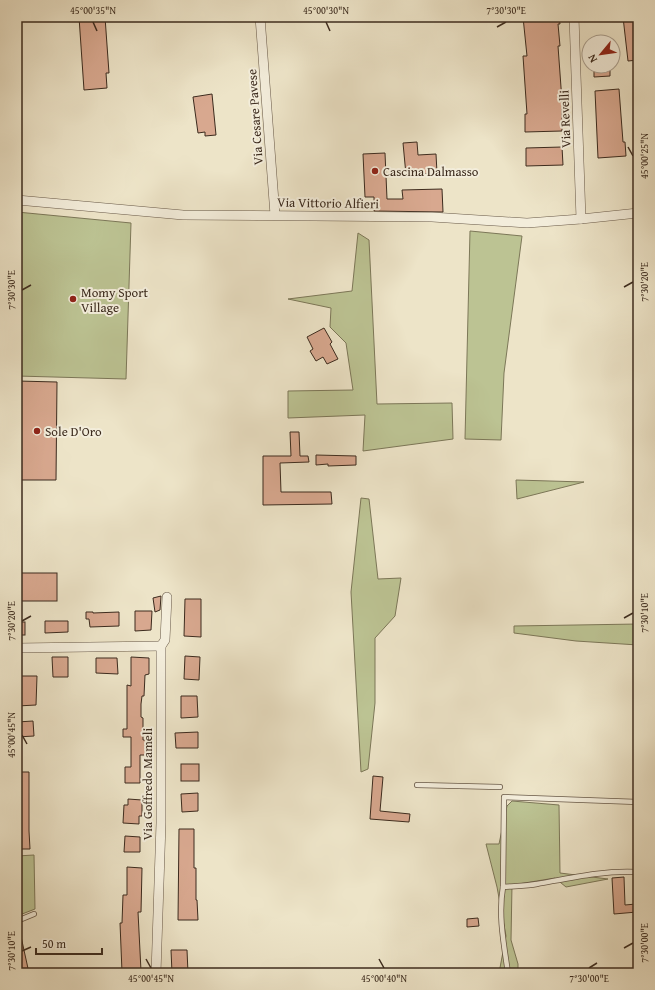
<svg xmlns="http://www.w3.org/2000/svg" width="655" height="990" font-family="'Gentium Book Plus',serif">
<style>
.green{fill:#bcc393;stroke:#7c7758}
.building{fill:#d8a88f;stroke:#3c2b1e}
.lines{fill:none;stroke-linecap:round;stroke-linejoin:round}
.lane-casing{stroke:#685948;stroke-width:6}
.street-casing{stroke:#685948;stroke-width:10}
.lane{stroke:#f3eddb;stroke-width:4.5}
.street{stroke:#f3eddb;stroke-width:9}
.ticks{fill:none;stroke:#3c2b1e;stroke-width:1.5}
.poi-dot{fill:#8f2418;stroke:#f3eddb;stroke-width:1.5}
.labels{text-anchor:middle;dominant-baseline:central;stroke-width:4;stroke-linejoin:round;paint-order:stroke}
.street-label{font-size:13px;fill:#3c2b1e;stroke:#f3eddb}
.poi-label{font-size:13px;fill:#3c2b1e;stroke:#f3eddb;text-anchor:start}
.neatline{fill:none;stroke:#3c2b1e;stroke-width:1.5}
.ticks-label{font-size:10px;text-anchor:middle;fill:#3c2b1e}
</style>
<rect width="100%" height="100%" fill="#ede4c8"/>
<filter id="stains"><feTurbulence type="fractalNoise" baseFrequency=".005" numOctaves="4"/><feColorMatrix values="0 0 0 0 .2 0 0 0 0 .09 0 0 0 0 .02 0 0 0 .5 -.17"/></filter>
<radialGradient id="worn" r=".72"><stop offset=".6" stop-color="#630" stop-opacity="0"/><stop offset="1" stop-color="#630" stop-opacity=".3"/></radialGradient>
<g class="green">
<polygon points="17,212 131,223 126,379 17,376"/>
<polygon points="470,231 522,236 504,373 501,440 465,439"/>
<polygon points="358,233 369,240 377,404 452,403 453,439 363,451 365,415 288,418 288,391 353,390 346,343 330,327 331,308 288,299 352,291"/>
<polygon points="516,480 584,482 517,499"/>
<polygon points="361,498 369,499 378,579 401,578 395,616 375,638 375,703 368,769 361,772 351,592"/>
<polygon points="638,624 638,645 576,641 514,633 514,626"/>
<polygon points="512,801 559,805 560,873 608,879 566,887 555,878 512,885 511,940 518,964 518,973 499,973 506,936 497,887 486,844 499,844 507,806"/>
<polygon points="34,855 35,909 17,916 17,856"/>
</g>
<g class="building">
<polygon points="79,17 105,17 109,73 106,73 107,88 84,90"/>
<polygon points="523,17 559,17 560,24 558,24 560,46 558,46 562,101 562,131 525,132 525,114 527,114 523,56 527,56"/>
<polygon points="623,17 638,17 638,60 628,61"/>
<polygon points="594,66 610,66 610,76 594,77"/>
<polygon points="619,89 623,142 625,142 626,156 598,158 595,91"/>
<polygon points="212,94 216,135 205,136 205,132 198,133 193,97"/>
<polygon points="417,142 418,155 436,154 437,173 406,175 403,143"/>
<polygon points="562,147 563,165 526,166 526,148"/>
<polygon points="385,153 387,199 403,199 402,190 442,189 443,212 374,211 374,197 365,197 363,154"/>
<polygon points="324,328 332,342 330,344 338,359 327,364 323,357 316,361 310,351 313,349 307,337"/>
<polygon points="17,381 57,382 56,480 17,480"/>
<polygon points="290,432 299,432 300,456 308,456 309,462 280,463 281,492 331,492 332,504 263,505 263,456 291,456"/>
<polygon points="316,455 356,456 356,465 328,466 328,464 316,465"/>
<rect x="17" y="573" width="40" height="28"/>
<polygon points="161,596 160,610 155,612 153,598"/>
<polygon points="185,599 201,599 201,637 184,636"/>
<polygon points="135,611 152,611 151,630 135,631"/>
<polygon points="86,612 93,612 93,613 119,612 119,626 90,627 89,619 86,619"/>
<polygon points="45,621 68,621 68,632 45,633"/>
<rect x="17" y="622" width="8" height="13"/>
<polygon points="185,656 200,657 199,680 184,679"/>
<polygon points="52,657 68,657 68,677 53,677"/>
<polygon points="131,657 149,658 149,674 145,675 144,696 142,696 141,704 141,717 143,718 143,740 150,740 150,755 140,755 140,783 125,783 125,767 131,767 131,737 123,737 123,729 127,729 127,685 131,686"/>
<polygon points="96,658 117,658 118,674 96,673"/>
<polygon points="17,676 37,676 36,705 17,706"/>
<polygon points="181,696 197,696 198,717 181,718"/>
<polygon points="33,721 34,736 17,737 17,722"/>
<polygon points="198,732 198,748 176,748 175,733"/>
<rect x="181" y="764" width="18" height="17"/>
<polygon points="17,772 29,772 29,831 30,849 17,849"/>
<polygon points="373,776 383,777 380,811 410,814 409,822 370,819"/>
<polygon points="198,793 198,811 182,812 181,794"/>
<polygon points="128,799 142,800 142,816 139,816 139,824 123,823 124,805 128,805"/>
<polygon points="179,829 194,829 194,868 196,868 196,900 197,900 198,920 178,920"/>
<polygon points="125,836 140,837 140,852 124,852"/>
<polygon points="127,867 142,868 141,912 138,912 141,971 122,972 120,923 122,923 123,895 127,895"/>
<polygon points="624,877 625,905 636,904 637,912 614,914 612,878"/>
<polygon points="478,918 479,926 467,927 467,919"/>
<polygon points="17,932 20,932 29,973 17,973"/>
<polygon points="171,950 187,950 188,973 172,973"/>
</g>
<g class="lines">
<defs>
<g id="lane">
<polyline points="417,785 500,787"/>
<path d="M503,887C514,886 526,886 537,884C570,878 604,870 638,872"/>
<polyline points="17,921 34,914"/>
<path d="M508,973C504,945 498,915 503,887L504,797L638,802"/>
</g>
<g id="street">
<polyline points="260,17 275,215"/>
<polyline points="574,17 581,219"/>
<polyline points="17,200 183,215 432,217 527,223 581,219 638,213"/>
<polyline points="17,648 161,646"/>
<polyline points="156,973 161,823 161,646 165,640 167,597"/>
</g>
</defs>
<use href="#lane" class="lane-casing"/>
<use href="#street" class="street-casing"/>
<use href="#lane" class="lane"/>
<use href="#street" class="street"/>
</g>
<path class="ticks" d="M93,22L97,31M326,22L330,31M497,27L506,22M628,147L633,156M624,287L633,282M22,290L31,285M624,618L633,613M22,621L31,616M22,735L27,744M624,948L633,943M22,951L31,947M146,959L151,968M379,959L384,968M589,968L597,963"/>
<g class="poi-dot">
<circle cx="375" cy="171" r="4"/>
<circle cx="73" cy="299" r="4"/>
<circle cx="37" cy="431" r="4"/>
</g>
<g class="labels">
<g class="street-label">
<text transform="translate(255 117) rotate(-94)">Via Cesare Pavese</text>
<text transform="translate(565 119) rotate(-92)">Via Revelli</text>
<text transform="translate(328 203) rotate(1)">Via Vittorio Alfieri</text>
<text transform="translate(147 784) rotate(-90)">Via Goffredo Mameli</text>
</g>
<g class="poi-label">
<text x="383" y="171">Cascina Dalmasso</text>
<text x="81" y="292">Momy Sport<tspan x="81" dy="15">Village</tspan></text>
<text x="45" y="431">Sole D'Oro</text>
</g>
</g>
<rect width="655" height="990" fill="none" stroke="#ede4c8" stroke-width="44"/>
<g transform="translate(601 54) rotate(241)"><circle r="19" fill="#f3eddb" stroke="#aa9f8f"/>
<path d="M0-3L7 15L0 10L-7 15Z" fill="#8f2418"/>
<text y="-6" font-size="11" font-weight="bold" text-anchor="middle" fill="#3c2b1e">N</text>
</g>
<path d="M36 948v6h66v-6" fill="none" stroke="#3c2b1e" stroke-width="2"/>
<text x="42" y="948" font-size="12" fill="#3c2b1e" stroke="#f3eddb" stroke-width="3" paint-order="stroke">50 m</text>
<rect x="22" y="22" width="611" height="946" class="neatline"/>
<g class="ticks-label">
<text x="93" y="14">45°00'35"N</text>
<text x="326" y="14">45°00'30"N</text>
<text x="506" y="14">7°30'30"E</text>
<text transform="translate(644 156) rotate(-90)" y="4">45°00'25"N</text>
<text transform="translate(644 282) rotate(-90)" y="4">7°30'20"E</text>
<text transform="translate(11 290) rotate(-90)" y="4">7°30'30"E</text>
<text transform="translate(644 613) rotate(-90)" y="4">7°30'10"E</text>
<text transform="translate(11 621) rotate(-90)" y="4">7°30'20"E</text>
<text transform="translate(11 735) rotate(-90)" y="4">45°00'45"N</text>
<text transform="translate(644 943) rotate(-90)" y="4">7°30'00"E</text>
<text transform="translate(11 951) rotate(-90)" y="4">7°30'10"E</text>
<text x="151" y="982">45°00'45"N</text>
<text x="384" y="982">45°00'40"N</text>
<text x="589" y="982">7°30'00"E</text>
</g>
<rect width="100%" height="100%" filter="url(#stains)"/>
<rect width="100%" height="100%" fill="url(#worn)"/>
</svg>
